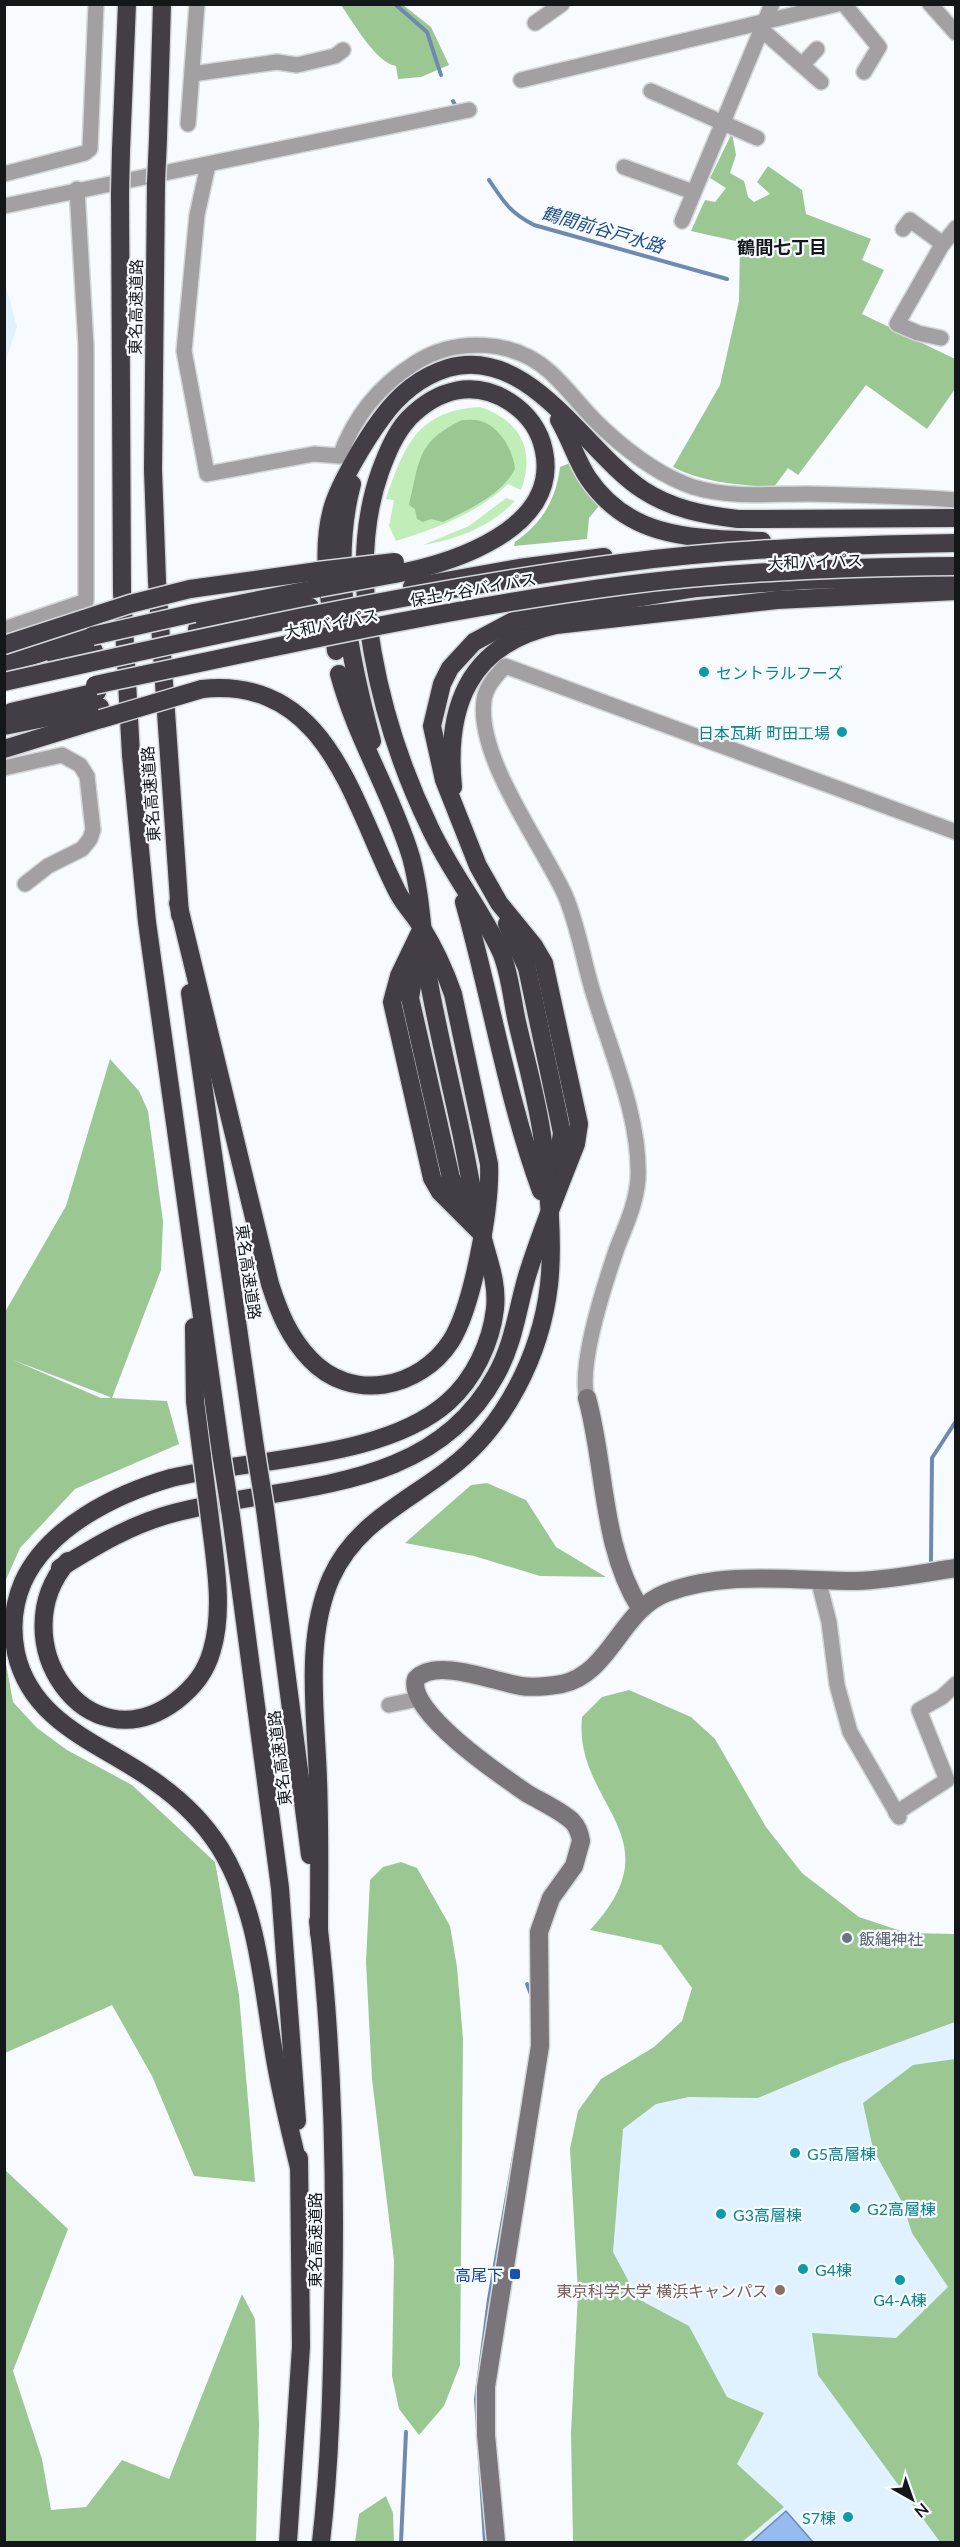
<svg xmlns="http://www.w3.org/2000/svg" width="960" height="2547" font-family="Lato,'Noto Sans JP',sans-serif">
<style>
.built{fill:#e0f2ff}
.green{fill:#c1eeb8}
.forest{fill:#9bc892;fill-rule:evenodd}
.water{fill:#96bbf1;stroke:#6f8ab0;stroke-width:1.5}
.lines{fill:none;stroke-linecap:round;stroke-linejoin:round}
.stream{stroke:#6f8ab0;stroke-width:4}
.street-casing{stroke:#d3d7da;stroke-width:18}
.secondary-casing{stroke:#d3d7da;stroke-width:21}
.highway-casing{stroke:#d3d7da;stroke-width:21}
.street{stroke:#a3a0a4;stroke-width:15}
.secondary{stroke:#79757b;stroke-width:18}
.highway{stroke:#433d46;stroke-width:18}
.highway-bridge-casing{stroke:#d3d7da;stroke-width:21;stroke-linecap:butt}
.highway-bridge{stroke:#433d46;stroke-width:18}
.culture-dot{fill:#0f9aa8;stroke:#f7fbff;stroke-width:2}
.worship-dot{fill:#6b7280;stroke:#f7fbff;stroke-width:2}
.transit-dot{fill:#1a4fb4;stroke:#f7fbff;stroke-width:2}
.education-dot{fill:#8d6e63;stroke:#f7fbff;stroke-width:2}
.labels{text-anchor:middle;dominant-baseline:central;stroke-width:4.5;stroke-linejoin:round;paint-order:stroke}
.street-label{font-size:16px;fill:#14171a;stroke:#f7fbff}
.culture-label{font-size:16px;fill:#0d838f;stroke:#f7fbff;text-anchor:start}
.worship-label{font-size:16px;fill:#5b616d;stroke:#f7fbff;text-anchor:start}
.transit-label{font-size:16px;fill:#164399;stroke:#f7fbff;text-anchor:end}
.education-label{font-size:16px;fill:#785e54;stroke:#f7fbff;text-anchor:end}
.water-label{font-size:18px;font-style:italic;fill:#1e4a8b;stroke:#f7fbff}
.neighbourhood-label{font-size:18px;font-weight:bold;fill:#14171a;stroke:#f7fbff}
</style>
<rect width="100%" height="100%" fill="#f7fbff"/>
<g class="built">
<polygon points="5,283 17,327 5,362 4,362"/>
<polygon points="955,2016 955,2542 728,2542 598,2255 621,2126 648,2105"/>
</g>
<g class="green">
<path d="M480,407C520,420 536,450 521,490L508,484C476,514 437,528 396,541L389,526L394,500L386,499C404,446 418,410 480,407Z"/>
<path d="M506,498L515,501C490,527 458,539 423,545L469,526Z"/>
</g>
<g class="forest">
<path d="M341,5H403L431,27L449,65L421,77L398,79L396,66C376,63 353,22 341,5Z"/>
<path d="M732,133L736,155L730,173L744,181L748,197L754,202L770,194L757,182L768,166L802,190L806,214L871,239L862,260L884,270L862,314L955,359V389L927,429L866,385L798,475L788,468L774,487C738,485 705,483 673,467L720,385L739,301L740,242L691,231L705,200L715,202L726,188L710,178Z"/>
<path d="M462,420C467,420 475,419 481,421C500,427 513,450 515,469C501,496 469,509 443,522L431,519L423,522L417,519L415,509L409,505C420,461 416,442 462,420Z"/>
<path d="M570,463L578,479L599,506L589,518L587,539L514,546L515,542C542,523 556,500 560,467Z"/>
<path d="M110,1059L139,1091L148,1111L163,1221L161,1270L112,1398L167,1401L179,1444L75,1489L20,1548L5,1582V1312L66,1206ZM13,1360L110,1397V1398H101Z"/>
<polygon points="487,1483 526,1500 556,1547 606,1577 540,1576 474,1556 405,1543 471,1485"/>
<polygon points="5,1658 13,1702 37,1728 67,1750 132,1785 215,1862 239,1995 255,2182 194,2176 152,2076 112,2005 5,2053"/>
<path d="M629,1690L691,1717L715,1739L766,1827L802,1873L859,1917L907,1933L955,1934V2022L839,2064L758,2098L689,2097L656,2104L623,2129L613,2252L638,2299L689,2326L727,2397L764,2413L737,2464L784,2507L742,2542H573L571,2433L578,2292L570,2149L578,2111L601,2079L654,2047L682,2021L692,1988L661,1945L590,1930C678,1836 573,1805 582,1717L602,1697Z"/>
<polygon points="401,1862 417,1868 450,1926 457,1967 463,2039 460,2365 444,2406 419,2435 399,2409 392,2376 394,2260 372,2079 366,1962 370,1880 383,1867"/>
<polygon points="955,2059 956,2542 940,2542 818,2375 812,2333 896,2338 948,2287 912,2233 902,2202 873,2149 863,2103 913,2065"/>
<polygon points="4,2169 68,2229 13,2371 42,2459 51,2510 86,2507 122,2460 169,2479 242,2294 255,2319 259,2424 256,2542 5,2542"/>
<polygon points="386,2496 393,2513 394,2542 355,2542 359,2514"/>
</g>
<polygon class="water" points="786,2511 813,2542 751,2542"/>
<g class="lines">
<g class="stream">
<polyline points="395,4 427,32 441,75"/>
<polyline points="453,101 456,107"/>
<path d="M489,180C504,202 510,213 534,225L727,279"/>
<polyline points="931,1561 932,1458 956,1421"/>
<polyline points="527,1984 532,1997"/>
<polyline points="401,2542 406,2432"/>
<polyline points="485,2542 476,2399 489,2299 515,2150"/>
</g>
<defs>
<g id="street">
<polyline points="844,4 879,47 864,72"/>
<polyline points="930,4 956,33"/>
<polyline points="535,23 562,4"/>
<polyline points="761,29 821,82"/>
<polyline points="802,65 817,49"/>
<polyline points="192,74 277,62 297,65 335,56 343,50"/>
<polyline points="521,80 838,4"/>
<polyline points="651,91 757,138"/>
<polyline points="188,124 197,4"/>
<path d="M208,165L197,215L184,351L207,474L314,454L340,456C354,417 380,385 415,363C455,337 514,339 550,372C570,390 585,413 606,431C631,454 661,476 693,487C729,498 769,494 806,494C855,495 906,496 956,500"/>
<polyline points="624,167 693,192"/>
<polyline points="4,174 85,153 90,149 96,4"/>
<polyline points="4,206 469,110"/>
<polyline points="682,221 772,4"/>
<polyline points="903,229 910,220 943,244"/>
<polyline points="941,338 918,333 897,324 942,245 956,228"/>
<polyline points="4,629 86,601 86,346 77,189"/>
<polyline points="4,768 62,755 80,765 87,776 93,830 90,839 82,849 48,866 25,884"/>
<path d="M587,1398C578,1364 605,1283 617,1248C626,1225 636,1204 638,1179C641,1115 607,1044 590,982C582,953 577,923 565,895C541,843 476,757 484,700C486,686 496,676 505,666L956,832"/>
<polyline points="818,1579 829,1622 837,1685 850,1732 899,1817"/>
<polyline points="389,1705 418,1699"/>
<polyline points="896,1813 947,1780 919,1710 942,1697 956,1684"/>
</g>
<g id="secondary">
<path d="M587,1398C606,1467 601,1546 640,1608"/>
<path d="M496,2542L486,2435V2387L540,2046L539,1932L551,1898L574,1866L581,1841C580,1834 577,1826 572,1821C560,1810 542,1802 528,1794C503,1777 405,1711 416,1679C436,1657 495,1682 521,1686C533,1688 550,1686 562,1684C610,1674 621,1610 666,1593C725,1570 794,1581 856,1581C889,1580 923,1573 956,1568"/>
</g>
<g id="highway">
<polyline points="158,139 162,4"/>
<polyline points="121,150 127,4"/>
<polyline points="156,183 153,470 157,581 180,915"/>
<polyline points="120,193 122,591 131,755 147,922 221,1453"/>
<path d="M559,420C570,438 576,460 588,478C630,540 694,538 762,541"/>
<path d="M352,484C330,566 350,660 372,741"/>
<polyline points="412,587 519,568 604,557"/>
<polyline points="190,589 318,571"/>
<polyline points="683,589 806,580 956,577"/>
<polyline points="194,613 319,588"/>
<polyline points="197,629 310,607"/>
<path d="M336,651C331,606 319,551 333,506C340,483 366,439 381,419C398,395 419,377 448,368C529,344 586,453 643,490C672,509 704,515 738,519L956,518"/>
<polyline points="56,658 94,651"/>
<polyline points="4,665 92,636"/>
<polyline points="11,712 97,692"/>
<polyline points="4,726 100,707"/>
<polyline points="4,749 101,719"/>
<path d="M453,787C445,706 469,644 556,625L777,600L956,591"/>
<path d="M464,902C491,998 507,1098 541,1191"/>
<path d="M178,903L270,1284C279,1312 289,1337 310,1359C351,1403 420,1389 451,1341C473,1306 491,1206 489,1164L453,994C445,971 435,949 422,928C415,915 403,904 397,891C352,803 328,676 202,689"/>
<polyline points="507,924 527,968 562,1133 556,1173"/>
<polyline points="422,928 399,976 392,1002 432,1178 440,1192 481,1233"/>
<polyline points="418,950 410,998 451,1178 470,1213"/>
<polyline points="190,993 255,1447"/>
<polyline points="194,1327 195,1401 202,1456"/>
<polyline points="265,1509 310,1855"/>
<polyline points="231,1516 280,1888 297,2121"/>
<path d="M68,1561C0,1639 86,1768 176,1701C194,1687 206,1672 212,1650C224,1609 215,1561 210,1519"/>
<path d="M60,1568C97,1545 132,1524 174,1513C288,1483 431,1495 496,1375C514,1343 517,1310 527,1276C541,1231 559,1187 576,1144L579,1124L544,963L534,946L499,903L478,866L444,780L432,726L442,684L450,668L474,642L519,618L696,588"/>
<path d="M318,1921C333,2049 336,2178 333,2307C332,2386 330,2464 321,2542"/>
<path d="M319,1933C319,1882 320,1831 318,1780C316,1714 304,1640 331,1578C355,1524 405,1503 449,1469C505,1427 541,1354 549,1285C554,1239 548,1187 543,1142C538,1102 526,1061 517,1022C512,1000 510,973 501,952C481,909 450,871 430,828C382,729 342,579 380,472C387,453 395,433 409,418C438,389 474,379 510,402C527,413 540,430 544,451C560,529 453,563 395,574"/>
<path d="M299,2168C290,2130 280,2091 274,2053C262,1983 258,1910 220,1848C203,1821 180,1799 154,1781C101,1743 32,1724 16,1653C11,1628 13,1605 23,1582C48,1527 116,1494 171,1478C254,1458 384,1459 448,1402C474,1379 491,1343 495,1309C498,1280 487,1258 481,1231C473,1199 468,1165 461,1132C451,1086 440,1039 431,993C422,948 423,901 411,857C392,794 356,738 339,674"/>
<polyline points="288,2542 301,2347 299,2158"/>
</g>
</defs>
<use href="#street" class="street-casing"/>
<use href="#secondary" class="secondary-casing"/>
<use href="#highway" class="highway-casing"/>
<use href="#street" class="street"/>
<use href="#secondary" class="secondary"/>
<use href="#highway" class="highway"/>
<defs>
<g id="highway-bridge">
<polyline points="156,183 158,139"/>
<polyline points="120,193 121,150"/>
<polyline points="318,571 395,562"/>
<polyline points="319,588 395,574"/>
<polyline points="92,636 194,613"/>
<polyline points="4,645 130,604 190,589"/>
<path d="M4,682C208,636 415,590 622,563C733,548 844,545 956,543"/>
<path d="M95,685C271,648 447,608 625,585C735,571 845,567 956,566"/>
<polyline points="101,719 202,689"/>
<polyline points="255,1447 265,1509"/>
<polyline points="221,1453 231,1516"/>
<polyline points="202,1456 210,1519"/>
</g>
</defs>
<use href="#highway-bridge" class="highway-bridge-casing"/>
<use href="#highway-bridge" class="highway-bridge"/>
</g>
<g class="culture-dot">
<circle cx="704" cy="672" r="6"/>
<circle cx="842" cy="732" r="6"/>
<circle cx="795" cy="2153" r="6"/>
<circle cx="855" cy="2208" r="6"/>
<circle cx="721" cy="2214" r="6"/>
<circle cx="803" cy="2269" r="6"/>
<circle cx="900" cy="2280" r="6"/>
<circle cx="848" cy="2517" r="6"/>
</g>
<circle class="worship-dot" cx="847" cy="1938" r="6"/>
<rect class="transit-dot" x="509" y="2268" width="12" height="12" rx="3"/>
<circle class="education-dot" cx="780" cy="2290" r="6"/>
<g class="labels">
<g class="street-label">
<text transform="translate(135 307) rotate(-89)">東名高速道路</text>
<text transform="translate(815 561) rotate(-2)">大和バイパス</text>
<text transform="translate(473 589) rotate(-10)">保土ヶ谷バイパス</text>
<text transform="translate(331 623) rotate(-11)">大和バイパス</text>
<text transform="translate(150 794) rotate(-94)">東名高速道路</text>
<text transform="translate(249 1272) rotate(82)">東名高速道路</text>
<text transform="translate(279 1758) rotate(-97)">東名高速道路</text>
<text transform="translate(314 2240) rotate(-90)">東名高速道路</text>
</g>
<g class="culture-label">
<text x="716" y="672">セントラルフーズ</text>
<text x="830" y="732" text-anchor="end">日本瓦斯 町田工場</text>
<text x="807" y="2153">G5高層棟</text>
<text x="867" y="2208">G2高層棟</text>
<text x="733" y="2214">G3高層棟</text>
<text x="815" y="2269">G4棟</text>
<text x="900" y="2299" text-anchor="middle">G4-A棟</text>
<text x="836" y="2517" text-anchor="end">S7棟</text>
</g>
<g class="worship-label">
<text x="859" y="1938">飯縄神社</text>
</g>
<g class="transit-label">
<text x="503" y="2274">高尾下</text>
</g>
<g class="education-label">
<text x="768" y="2290">東京科学大学 横浜キャンパス</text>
</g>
<g class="water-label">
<text transform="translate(603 229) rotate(16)">鶴間前谷戸水路</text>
</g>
<g class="neighbourhood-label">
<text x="782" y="247">鶴間七丁目</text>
</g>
</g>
<rect width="960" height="2547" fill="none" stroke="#14171a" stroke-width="12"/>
<g transform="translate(912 2499) rotate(140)" stroke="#f7fbff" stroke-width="4.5" paint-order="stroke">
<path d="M0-4.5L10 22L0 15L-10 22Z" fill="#14171a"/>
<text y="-9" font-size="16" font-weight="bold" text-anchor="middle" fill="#14171a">N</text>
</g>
</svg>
